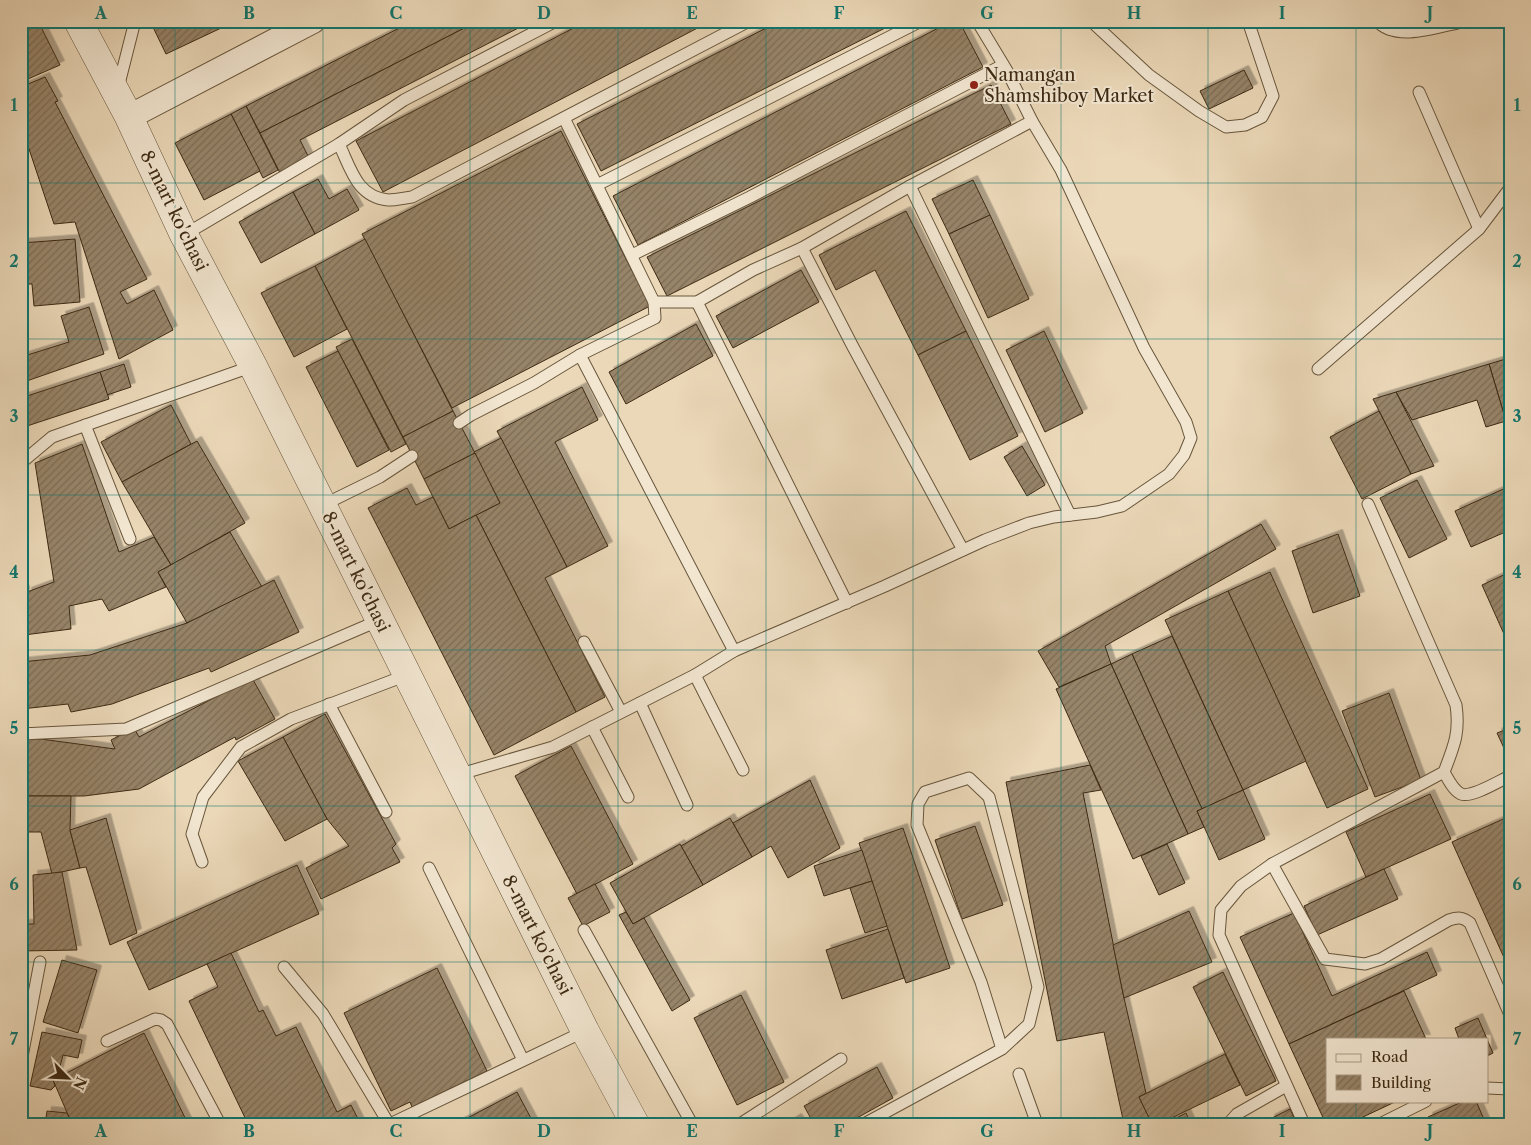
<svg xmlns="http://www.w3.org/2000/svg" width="1531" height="1145" font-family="'Libre Caslon Text',serif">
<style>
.building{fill:url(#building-hatch);stroke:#3d2a13;filter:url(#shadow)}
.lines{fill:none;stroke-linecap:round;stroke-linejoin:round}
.service-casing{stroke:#68563c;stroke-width:13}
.minor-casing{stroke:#68563c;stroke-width:26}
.tertiary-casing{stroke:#68563c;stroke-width:29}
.service{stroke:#f2e6d1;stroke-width:11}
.minor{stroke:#f2e6d1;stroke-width:24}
.tertiary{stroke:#f2e6d1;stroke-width:28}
.grid{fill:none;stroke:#0f766e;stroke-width:1;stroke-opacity:0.55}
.poi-dot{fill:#8f2418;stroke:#f2e6d1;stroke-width:2}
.labels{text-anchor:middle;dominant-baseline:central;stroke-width:4;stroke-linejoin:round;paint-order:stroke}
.poi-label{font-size:18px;fill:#3d2a13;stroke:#f2e6d1;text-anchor:start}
.street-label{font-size:18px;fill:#3d2a13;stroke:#f2e6d1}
.neatline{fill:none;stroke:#0f766e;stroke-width:2}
.grid-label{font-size:16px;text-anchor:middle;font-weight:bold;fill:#0f766e}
</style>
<defs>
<pattern id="building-hatch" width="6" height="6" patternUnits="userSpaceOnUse" patternTransform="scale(1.25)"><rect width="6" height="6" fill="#978469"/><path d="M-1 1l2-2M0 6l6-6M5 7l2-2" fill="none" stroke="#7c6c55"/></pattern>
<filter id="shadow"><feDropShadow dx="4.5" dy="-4.5" stdDeviation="0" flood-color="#0004"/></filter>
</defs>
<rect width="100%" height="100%" fill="#ebd8b8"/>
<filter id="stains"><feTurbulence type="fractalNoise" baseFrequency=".004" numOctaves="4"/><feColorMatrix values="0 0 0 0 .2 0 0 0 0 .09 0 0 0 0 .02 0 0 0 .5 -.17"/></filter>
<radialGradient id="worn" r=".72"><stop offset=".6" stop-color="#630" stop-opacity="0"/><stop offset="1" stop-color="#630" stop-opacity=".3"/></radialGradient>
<g class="building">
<polygon points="21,21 38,21 60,65 21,82"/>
<polygon points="154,21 236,21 166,54 151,23"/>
<polygon points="413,21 478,21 260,133 246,106"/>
<polygon points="478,21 532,21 300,140 309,158 280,173 260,133"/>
<polygon points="587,21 711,21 383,192 356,141"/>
<polygon points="780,21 899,21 601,171 577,124"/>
<polygon points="952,21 959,21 983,67 638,245 613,196"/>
<polygon points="1244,70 1253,88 1209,109 1200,91"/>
<polygon points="45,77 58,101 55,102 147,279 120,292 127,304 154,290 173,330 119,359 75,222 54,224 21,125 21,87"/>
<polygon points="991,85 1011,124 667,296 647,257"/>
<polygon points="246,106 278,170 263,178 231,114"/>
<polygon points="231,114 260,171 204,200 175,143"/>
<polygon points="561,131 650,306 452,408 362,234"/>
<polygon points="318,179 329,199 347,189 359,210 315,234 293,192"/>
<polygon points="973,180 990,215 949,234 932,199"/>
<polygon points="293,192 315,234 261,263 239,222"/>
<polygon points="906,211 966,331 918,355 875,270 836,290 819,255"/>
<polygon points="990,215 1029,299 988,318 949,234"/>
<polygon points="75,239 80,302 34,306 32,284 21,284 21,243"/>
<polygon points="365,239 453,411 403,437 315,266"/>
<polygon points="315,266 347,329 294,357 261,293"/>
<polygon points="801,270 819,302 733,348 716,316"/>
<polygon points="89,307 104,354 21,383 21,357 69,342 61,316"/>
<polygon points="696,324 713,356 626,404 609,372"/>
<polygon points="966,331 1018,436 970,460 918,355"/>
<polygon points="1044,331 1083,413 1045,432 1006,350"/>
<polygon points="352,339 406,444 391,452 336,347"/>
<polygon points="338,351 389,450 357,467 306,367"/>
<polygon points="1509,358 1510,420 1506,421 1489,364"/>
<polygon points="124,364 131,387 107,395 100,372"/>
<polygon points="1489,364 1506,421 1486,427 1477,400 1412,420 1396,392"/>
<polygon points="100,372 109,399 21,428 21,398"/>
<polygon points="582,387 598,420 555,442 608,546 567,567 497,431"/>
<polygon points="1396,392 1434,466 1411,474 1373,399"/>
<polygon points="171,405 191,444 122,482 101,442"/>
<polygon points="453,411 475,453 424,479 403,437"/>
<polygon points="1379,411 1411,474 1362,499 1330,437"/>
<polygon points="501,438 567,567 545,578 605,697 576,712 476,515 500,503 474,452"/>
<polygon points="197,441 245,523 171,565 122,482"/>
<polygon points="82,444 119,552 154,537 171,565 158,572 166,587 109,611 102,599 69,606 71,629 24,635 21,623 21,603 28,602 27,592 54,582 35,463"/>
<polygon points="1022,446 1045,485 1027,496 1004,457"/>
<polygon points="475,453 500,503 449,529 424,479"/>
<polygon points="1417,480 1447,539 1409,558 1380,498"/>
<polygon points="1510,486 1510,530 1471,547 1455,511"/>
<polygon points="407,488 416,505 433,497 449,529 476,515 576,712 494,755 368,508"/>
<polygon points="1261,524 1276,549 1105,646 1111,664 1059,687 1038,651"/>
<polygon points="230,532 262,587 187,623 158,572"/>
<polygon points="1338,534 1360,596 1313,613 1292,551"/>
<polygon points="1270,572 1368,789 1327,808 1228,591"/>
<polygon points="1510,572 1510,642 1508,643 1482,585"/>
<polygon points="274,580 299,632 211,672 209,668 112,704 71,712 68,704 21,709 21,662 90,655 187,623"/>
<polygon points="1228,591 1306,761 1243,790 1165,620"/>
<polygon points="1172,636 1243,790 1202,809 1132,654"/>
<polygon points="1132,654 1202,809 1197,811 1204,827 1188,834 1111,664"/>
<polygon points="1111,664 1188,834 1133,859 1056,689"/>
<polygon points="252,678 275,719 236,740 235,737 139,789 84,796 21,796 21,739 41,739 115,749 111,740 134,728 139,737"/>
<polygon points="1389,693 1421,780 1375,797 1342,711"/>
<polygon points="325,714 396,844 392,848 400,862 321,899 306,868 349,846 327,819 283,737"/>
<polygon points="1510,728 1510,761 1497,733"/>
<polygon points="283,737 327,819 285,841 238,761"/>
<polygon points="571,746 633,864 577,894 515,776"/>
<polygon points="1090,765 1101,790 1083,793 1124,998 1146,1093 1139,1097 1150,1119 1130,1124 1124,1124 1104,1032 1057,1041 1006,782"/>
<polygon points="810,780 840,848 788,878 771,846 752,857 733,823"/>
<polygon points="1243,790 1265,839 1219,860 1197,811"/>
<polygon points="1430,794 1451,839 1366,877 1346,832"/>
<polygon points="21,796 71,796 70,830 80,868 52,874 41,832 21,832"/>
<polygon points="1510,816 1510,971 1452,842"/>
<polygon points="106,818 137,933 110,945 86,867 80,868 70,830"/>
<polygon points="730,818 752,857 703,885 681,846"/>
<polygon points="975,826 1003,905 962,919 935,840"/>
<polygon points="903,828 950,968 906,983 859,843"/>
<polygon points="680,844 703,885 633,924 610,883"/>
<polygon points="1167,844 1185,883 1159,895 1141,856"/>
<polygon points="862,850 872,881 824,896 814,866"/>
<polygon points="297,865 319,914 149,990 127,942"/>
<polygon points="1384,869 1398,899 1317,935 1304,906"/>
<polygon points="62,872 77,950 21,951 21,924 34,924 33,875"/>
<polygon points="872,881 887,926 865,933 850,888"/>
<polygon points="595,884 610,912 583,926 568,898"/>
<polygon points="1189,911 1212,962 1124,998 1113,945"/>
<polygon points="626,912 633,924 644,918 690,1000 672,1011 619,915"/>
<polygon points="1294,913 1332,996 1427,952 1437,975 1289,1044 1240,937"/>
<polygon points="888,929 904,978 842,999 826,950"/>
<polygon points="231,953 259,1012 263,1010 276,1036 296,1027 337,1112 351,1105 360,1123 248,1124 189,1001 218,987 207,964"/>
<polygon points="62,960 97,970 78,1033 43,1022"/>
<polygon points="437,968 487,1071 412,1107 410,1102 391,1111 344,1013"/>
<polygon points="1223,972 1276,1081 1246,1096 1193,987"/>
<polygon points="1404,991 1426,1039 1327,1039 1327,1101 1397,1101 1348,1124 1326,1124 1289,1044"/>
<polygon points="741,995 784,1082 737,1105 694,1018"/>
<polygon points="1478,1018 1487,1039 1459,1039 1455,1028"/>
<polygon points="42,1032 82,1040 78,1058 63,1055 57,1078 53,1080 55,1086 51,1090 30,1086"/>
<polygon points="144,1033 188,1124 72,1124 53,1080"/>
<polygon points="1487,1039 1493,1053 1487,1056"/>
<polygon points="1225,1054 1240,1085 1159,1124 1152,1124 1139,1097"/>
<polygon points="877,1067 893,1098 846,1124 814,1124 804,1106"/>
<polygon points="517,1092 534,1124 456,1124"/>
<polygon points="1464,1101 1476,1101 1486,1124 1431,1124 1428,1117"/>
<polygon points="1290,1109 1297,1124 1273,1124 1270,1119"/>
<polygon points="47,1111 67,1113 72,1124 45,1124"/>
<polygon points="1186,1113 1191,1124 1165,1124"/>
<polygon points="797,1118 801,1124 787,1124"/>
</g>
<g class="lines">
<defs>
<g id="service">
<polyline points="1091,21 1149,75 1199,111 1226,127 1245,125 1262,117 1273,96 1248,21"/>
<path d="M1377,21C1396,43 1440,26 1466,21"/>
<polyline points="118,88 135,21"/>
<polyline points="1419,92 1479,229"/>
<polyline points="564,118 654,302 697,302 753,270 802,248 910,186 1032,121"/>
<path d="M339,144C351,169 357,197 388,200C396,200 404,198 412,197L749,21"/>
<polyline points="597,185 921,21"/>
<polyline points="910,186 1070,515"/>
<polyline points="184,235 339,144 404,100 556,21"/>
<polyline points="802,248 852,345 963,550"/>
<polyline points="632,255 750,197 1003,65"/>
<polyline points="697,302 847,603"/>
<polyline points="580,355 734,651"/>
<polyline points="1318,369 1479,229 1510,188"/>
<polyline points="459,423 471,415 534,383 580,355 655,318 654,302"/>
<polyline points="85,425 130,539"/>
<polyline points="21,463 52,437 253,366"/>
<polyline points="323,505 380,477 412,456"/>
<polyline points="21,574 23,588"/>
<polyline points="584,642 621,712"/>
<polyline points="695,675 743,770"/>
<polyline points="640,703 687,805"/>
<polyline points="329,704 386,812"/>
<polyline points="592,727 628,797"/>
<polyline points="21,734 126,729 380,620"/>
<path d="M1444,772C1448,779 1453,790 1461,794C1472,798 1499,781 1510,776"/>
<polyline points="457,775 553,747 695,675 734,651 885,586 985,540 1029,523 1054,517 1097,512 1122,506 1169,474 1184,455 1191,438 1186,422 1144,348 1061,170 1032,121 1006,69 977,21"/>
<polyline points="202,862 192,834 203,797 241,747 291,719 407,675"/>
<path d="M1272,864L1325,959L1365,964L1381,959L1449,920C1458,917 1463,917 1470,923L1510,1015"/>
<polyline points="429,868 523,1060"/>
<polyline points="584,930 692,1124"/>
<polyline points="284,967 323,1014 389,1124"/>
<polyline points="107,1041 155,1019 161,1020 167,1024 220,1124"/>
<polyline points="21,1062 40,962"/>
<polyline points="1019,1074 1037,1124"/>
<polyline points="1487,1088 1510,1089"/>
<polyline points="390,1124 585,1031"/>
<polyline points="740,1124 841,1059"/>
<polyline points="864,1124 1002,1049 1029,1024 1038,987 1026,938 989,797 969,778 925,792 918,804 917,825 981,982 1002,1049"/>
<polyline points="1228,1124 1237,1114 1286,1086"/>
<path d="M1304,1124L1219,935L1221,910L1241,886L1272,864L1444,772C1454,746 1460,733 1456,705L1368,504"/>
<polyline points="1380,1124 1426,1101"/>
</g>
<polyline id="minor" points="129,117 313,21"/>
<polyline id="tertiary" points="78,21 129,117 184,235 253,366 585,1031 635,1124"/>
</defs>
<use href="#service" class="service-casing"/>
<use href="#minor" class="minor-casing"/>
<use href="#tertiary" class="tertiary-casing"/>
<use href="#service" class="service"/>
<use href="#minor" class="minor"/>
<use href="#tertiary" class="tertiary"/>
</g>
<path class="grid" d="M175,21V1124M323,21V1124M470,21V1124M618,21V1124M766,21V1124M913,21V1124M1061,21V1124M1208,21V1124M1356,21V1039M21,183H1510M21,339H1510M21,495H1510M21,650H1510M21,806H1510M21,962H1510M1356,1101V1124"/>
<circle class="poi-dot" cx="974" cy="85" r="5"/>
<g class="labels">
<g class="poi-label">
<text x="984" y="75">Namangan<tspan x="984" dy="21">Shamshiboy Market</tspan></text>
</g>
<g class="street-label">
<text transform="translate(174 211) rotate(64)">8-mart ko'chasi</text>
<text transform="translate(356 572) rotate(64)">8-mart ko'chasi</text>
<text transform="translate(537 935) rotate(63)">8-mart ko'chasi</text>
</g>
</g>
<rect width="1531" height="1145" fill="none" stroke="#ebd8b8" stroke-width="55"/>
<rect x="1326" y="1038" width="162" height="65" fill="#f2e6d1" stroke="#aa9b85"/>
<rect x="1336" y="1054" width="25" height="8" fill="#f2e6d1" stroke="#aa9b85"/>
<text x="1371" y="1062" font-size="15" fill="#3d2a13">Road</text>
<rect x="1336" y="1075" width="25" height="15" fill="url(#building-hatch)" stroke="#aa9b85"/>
<text x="1371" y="1088" font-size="15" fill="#3d2a13">Building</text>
<g transform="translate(68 1078) rotate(114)" stroke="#f2e6d1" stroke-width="4" paint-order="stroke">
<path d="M0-4L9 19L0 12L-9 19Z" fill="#3d2a13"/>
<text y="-8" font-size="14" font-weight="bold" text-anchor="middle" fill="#3d2a13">N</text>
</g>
<rect x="28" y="28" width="1476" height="1090" class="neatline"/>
<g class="grid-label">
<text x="101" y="19">A</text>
<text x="249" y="19">B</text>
<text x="396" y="19">C</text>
<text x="544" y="19">D</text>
<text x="692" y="19">E</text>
<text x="839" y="19">F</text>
<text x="987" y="19">G</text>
<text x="1134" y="19">H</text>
<text x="1282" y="19">I</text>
<text x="1430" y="19">J</text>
<text x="14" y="111">1</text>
<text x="1517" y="111">1</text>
<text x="14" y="267">2</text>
<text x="1517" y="267">2</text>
<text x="14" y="422">3</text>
<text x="1517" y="422">3</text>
<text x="14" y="578">4</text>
<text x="1517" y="578">4</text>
<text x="14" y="734">5</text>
<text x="1517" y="734">5</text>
<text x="14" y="890">6</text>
<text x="1517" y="890">6</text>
<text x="14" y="1045">7</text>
<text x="1517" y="1045">7</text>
<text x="101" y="1137">A</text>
<text x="249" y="1137">B</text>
<text x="396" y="1137">C</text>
<text x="544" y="1137">D</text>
<text x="692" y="1137">E</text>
<text x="839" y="1137">F</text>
<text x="987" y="1137">G</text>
<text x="1134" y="1137">H</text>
<text x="1282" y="1137">I</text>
<text x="1430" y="1137">J</text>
</g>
<rect width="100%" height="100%" filter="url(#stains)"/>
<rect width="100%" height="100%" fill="url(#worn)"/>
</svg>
